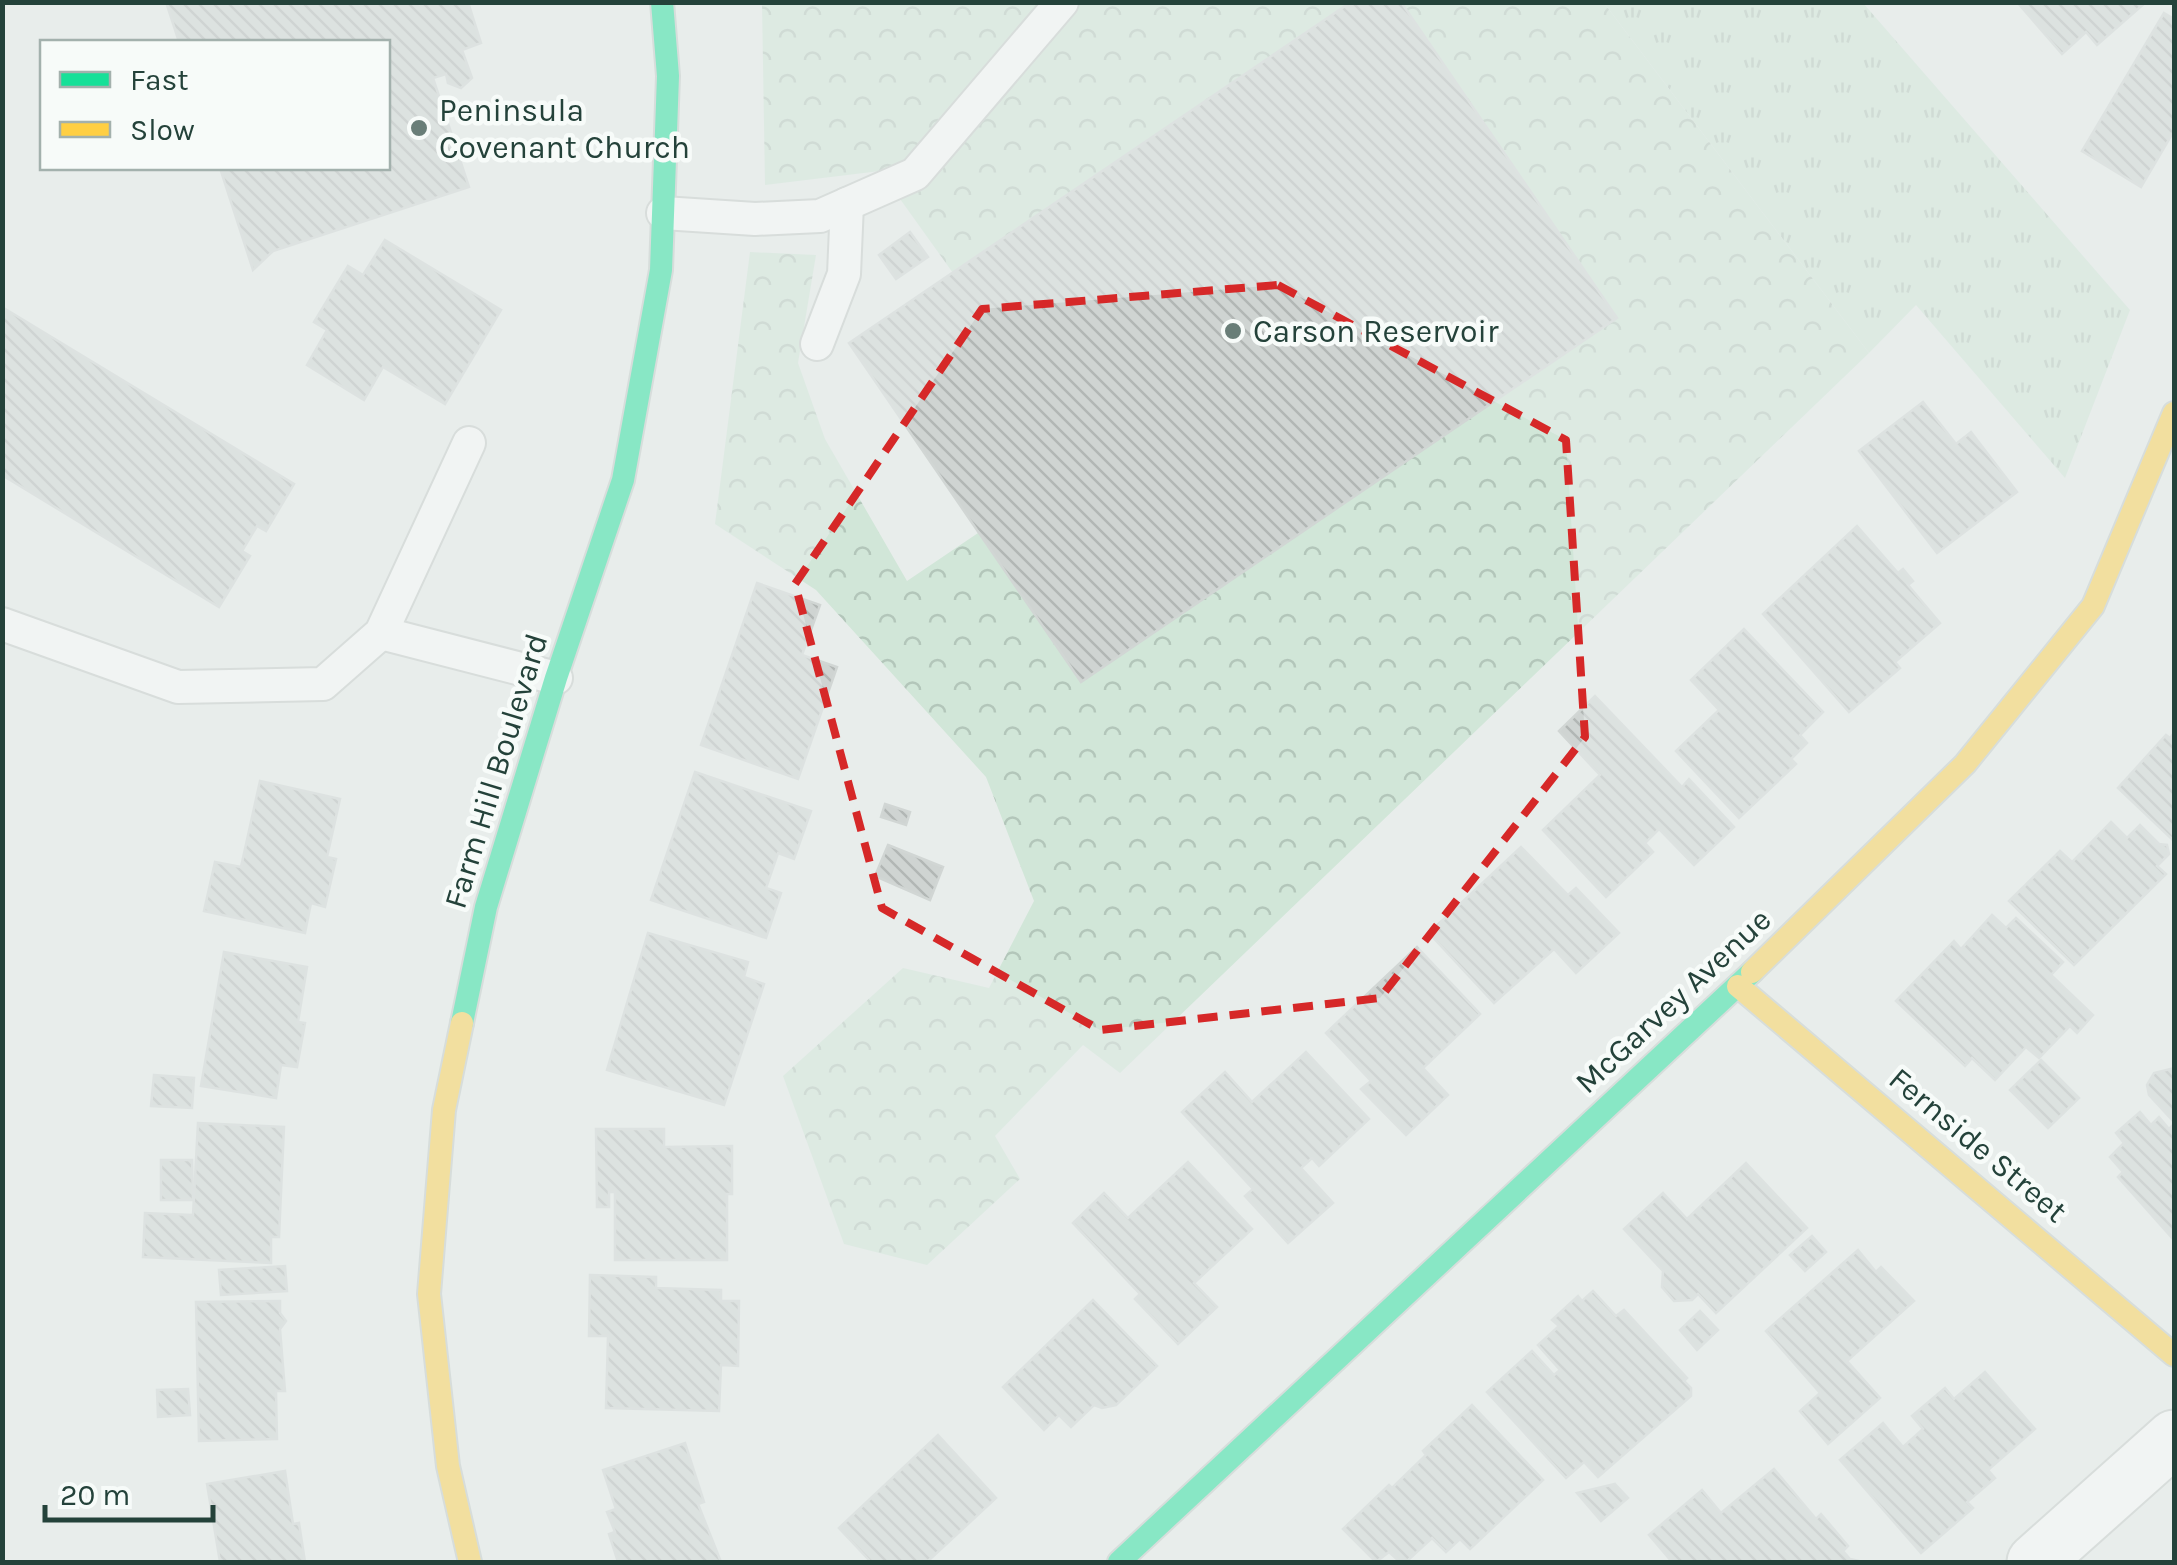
<svg xmlns="http://www.w3.org/2000/svg" width="2177" height="1565" font-family="Karla,sans-serif">
<style>
.grass{fill:url(#grass-tufts)}
.forest{fill:url(#forest-crowns)}
.building{fill:url(#building-back-hatch);stroke:#d1d6d4;stroke-width:2.5}
.lines{fill:none;stroke-linecap:round;stroke-linejoin:round}
.lane-casing{stroke:#c5cac8;stroke-width:36}
.street-casing{stroke:#c5cac8;stroke-width:59}
.fast-casing{stroke:#c3cbc8;stroke-width:26}
.slow-casing{stroke:#c3cbc8;stroke-width:26}
.lane{stroke:#fcfcfc;stroke-width:32}
.street{stroke:#fcfcfc;stroke-width:55}
.fast{stroke:#16e098;stroke-width:22}
.slow{stroke:#ffcf43;stroke-width:22}
.marked{fill:none;stroke:#d62828;stroke-width:8;stroke-dasharray:20 12;stroke-linejoin:round}
.poi-dot{fill:#697e78;stroke:#f7fbf9;stroke-width:4}
.labels{text-anchor:middle;dominant-baseline:central;stroke-width:9;stroke-linejoin:round;paint-order:stroke}
.poi-label{font-size:32px;fill:#24423a;stroke:#f7fbf9;text-anchor:start}
.street-label{font-size:32px;fill:#24423a;stroke:#f7fbf9}
</style>
<defs>
<pattern id="grass-tufts" width="24" height="20" patternUnits="userSpaceOnUse" patternTransform="scale(2.5)"><rect width="24" height="20" fill="#d1e6d8"/><path d="M3 7l-1-3M5 7V3M7 7l1-3M15 17l-1-3M17 17v-4M19 17l1-3" fill="none" stroke="#b3c6ba"/></pattern>
<pattern id="forest-crowns" width="20" height="18" patternUnits="userSpaceOnUse" patternTransform="scale(2.5)"><rect width="20" height="18" fill="#d1e6d8"/><path d="M2 6a3 3 0 1 1 6 0M12 15a3 3 0 1 1 6 0" fill="none" stroke="#b3c6ba"/></pattern>
<pattern id="building-back-hatch" width="6" height="6" patternUnits="userSpaceOnUse" patternTransform="scale(2.5)"><rect width="6" height="6" fill="#cfd4d2"/><path d="M-1 5l2 2M0 0l6 6M5-1l2 2" fill="none" stroke="#b2b7b5"/></pattern>
</defs>
<rect width="100%" height="100%" fill="#e8edeb"/>
<polygon class="grass" points="1604,3 1863,3 2130,310 2065,478 1916,305 1869,353"/>
<g class="forest">
<polygon points="762,3 1351,3 953,273 880,171 765,185"/>
<polygon points="1401,3 1604,3 1869,353 1120,1073 1083,1045 995,1136 1020,1179 927,1265 844,1244 783,1076 903,968 989,988 1034,901 986,777 816,590 715,524 750,252 816,255 798,363 825,439 907,581 978,533 1081,682 1616,319"/>
</g>
<g class="building">
<polygon points="166,2 468,2 481,43 462,50 472,78 461,88 448,83 446,74 433,78 469,187 273,251 253,270 220,168 388,168 388,42 179,42"/>
<polygon points="1351,2 1401,2 1617,318 1081,682 849,343"/>
<polygon points="2017,2 2146,2 2097,45 2086,32 2062,54"/>
<polygon points="2164,13 2174,19 2174,131 2141,187 2082,151"/>
<polygon points="910,232 928,257 896,279 879,255"/>
<polygon points="385,240 501,310 445,404 383,367 364,400 307,365 327,330 314,322 348,266 363,275"/>
<polygon points="2,307 294,484 266,531 257,526 242,551 250,556 219,607 2,475"/>
<polygon points="1923,402 1956,444 1971,432 2017,492 1937,553 1859,451"/>
<polygon points="1857,526 1898,573 1903,569 1913,581 1908,585 1940,623 1895,662 1900,668 1849,712 1763,614"/>
<polygon points="757,583 820,605 802,655 837,667 798,779 701,745"/>
<polygon points="1744,629 1823,712 1800,735 1807,743 1791,759 1796,764 1739,818 1676,751 1719,710 1691,680"/>
<polygon points="1595,696 1682,787 1689,779 1734,827 1694,865 1659,829 1645,843 1653,852 1606,897 1543,830 1600,775 1559,731"/>
<polygon points="2174,733 2174,841 2118,788 2166,735 2170,738"/>
<polygon points="695,772 811,811 794,859 778,853 766,888 781,893 766,938 651,900"/>
<polygon points="260,781 340,799 327,857 336,859 325,907 311,903 305,933 204,911 215,862 241,867"/>
<polygon points="885,804 910,812 906,825 881,817"/>
<polygon points="2111,822 2127,838 2140,825 2159,844 2167,845 2169,854 2157,866 2166,874 2074,965 2009,901 2060,851 2072,862"/>
<polygon points="888,845 943,867 930,900 875,876"/>
<polygon points="1521,847 1568,895 1576,888 1619,933 1576,973 1554,949 1494,1003 1429,933"/>
<polygon points="1992,915 2006,928 2016,918 2063,962 2051,975 2093,1015 2077,1033 2070,1026 2039,1058 2026,1047 1995,1080 1972,1058 1965,1066 1896,1001 1954,941 1961,949"/>
<polygon points="648,933 748,962 744,977 764,984 724,1105 607,1070"/>
<polygon points="1417,947 1480,1014 1423,1068 1448,1095 1406,1135 1361,1089 1371,1081 1326,1033"/>
<polygon points="224,952 307,967 298,1022 305,1023 297,1067 281,1065 276,1098 201,1086"/>
<polygon points="1306,1052 1369,1119 1319,1166 1312,1158 1301,1168 1333,1203 1288,1243 1245,1196 1253,1189 1182,1112 1225,1072 1252,1102"/>
<polygon points="2041,1060 2079,1098 2048,1128 2010,1090"/>
<polygon points="2174,1068 2174,1122 2149,1095 2147,1085 2154,1073"/>
<polygon points="154,1075 194,1078 192,1108 151,1106"/>
<polygon points="2140,1112 2151,1125 2159,1117 2169,1129 2174,1124 2173,1239 2118,1177 2123,1172 2110,1157 2124,1143 2116,1133"/>
<polygon points="198,1123 284,1127 279,1237 271,1237 271,1263 143,1257 145,1213 193,1215"/>
<polygon points="596,1129 664,1129 664,1147 732,1146 732,1194 727,1194 727,1260 615,1260 615,1192 609,1192 609,1207 597,1207"/>
<polygon points="161,1160 192,1160 193,1200 161,1200"/>
<polygon points="1188,1162 1252,1229 1194,1283 1217,1307 1178,1344 1135,1299 1140,1294 1073,1223 1104,1193 1128,1218"/>
<polygon points="1746,1163 1807,1228 1716,1313 1698,1294 1692,1300 1674,1301 1662,1287 1663,1271 1624,1229 1663,1193 1687,1219"/>
<polygon points="1812,1236 1826,1252 1805,1271 1790,1255"/>
<polygon points="1858,1250 1876,1272 1881,1267 1914,1301 1847,1361 1880,1398 1828,1444 1800,1411 1820,1393 1766,1331"/>
<polygon points="285,1266 287,1291 221,1295 219,1270"/>
<polygon points="590,1275 656,1277 656,1288 721,1290 721,1301 739,1301 738,1366 721,1365 719,1411 606,1408 608,1336 589,1336"/>
<polygon points="1593,1291 1616,1316 1624,1310 1687,1378 1684,1381 1691,1388 1691,1396 1598,1477 1584,1462 1566,1478 1487,1392 1532,1351 1554,1375 1560,1370 1538,1345 1559,1326 1552,1320 1578,1296 1582,1301"/>
<polygon points="1093,1300 1157,1366 1116,1405 1102,1408 1094,1405 1071,1427 1059,1415 1044,1430 1003,1387"/>
<polygon points="280,1301 280,1313 286,1321 280,1329 285,1391 276,1391 277,1439 199,1441 196,1302"/>
<polygon points="1700,1311 1718,1330 1697,1350 1680,1330"/>
<polygon points="1985,1372 2035,1429 1988,1470 1995,1478 1967,1502 1973,1508 1921,1553 1840,1460 1883,1423 1903,1447 1923,1429 1912,1416 1945,1388 1954,1399"/>
<polygon points="188,1389 190,1415 158,1417 157,1390"/>
<polygon points="1472,1405 1543,1480 1470,1549 1460,1539 1446,1552 1432,1538 1406,1562 1400,1562 1389,1552 1376,1562 1343,1529 1389,1485 1392,1488 1426,1455 1423,1451"/>
<polygon points="938,1435 996,1498 927,1562 871,1562 839,1528"/>
<polygon points="685,1443 704,1502 698,1504 721,1562 618,1562 609,1534 615,1532 607,1512 616,1509 603,1470"/>
<polygon points="1774,1469 1816,1519 1821,1514 1848,1546 1843,1551 1850,1559 1863,1562 1672,1562 1649,1535 1702,1490 1721,1513"/>
<polygon points="285,1471 293,1524 299,1523 305,1562 220,1562 207,1484"/>
<polygon points="1615,1484 1628,1498 1601,1521 1577,1493"/>
</g>
<g class="lines">
<defs>
<g id="lane">
<polyline points="663,213 755,219 820,216 915,174 1062,2"/>
<polyline points="817,344 844,274 847,204"/>
<polyline points="2,624 178,687 323,684 381,633 469,443"/>
<polyline points="381,633 556,678"/>
</g>
<polyline id="street" points="2035,1562 2174,1438"/>
<g id="fast">
<polyline points="462,1023 486,907 556,678 623,480 661,270 668,76 662,2"/>
<polyline points="1119,1562 1752,972"/>
</g>
<g id="slow">
<polyline points="1752,972 1965,764 2093,606 2174,413"/>
<polyline points="1738,986 2174,1355"/>
<polyline points="462,1023 444,1110 429,1294 448,1466 470,1562"/>
</g>
</defs>
<use href="#lane" class="lane-casing"/>
<use href="#street" class="street-casing"/>
<use href="#fast" class="fast-casing"/>
<use href="#slow" class="slow-casing"/>
<use href="#lane" class="lane"/>
<use href="#street" class="street"/>
<use href="#fast" class="fast"/>
<use href="#slow" class="slow"/>
</g>
<path d="M0 0H2177V1565H0ZM1278,285L1566,440L1585,737L1380,998L1100,1030L882,908L795,584L982,309Z" fill="#e8edeb" fill-opacity=".55" fill-rule="evenodd"/>
<path class="marked" d="M1278,285L1566,440L1585,737L1380,998L1100,1030L882,908L795,584L982,309Z"/>
<g class="poi-dot">
<circle cx="419" cy="128" r="10"/>
<circle cx="1233" cy="331" r="10"/>
</g>
<g class="labels">
<g class="poi-label">
<text x="439" y="110">Peninsula<tspan x="439" dy="37">Covenant Church</tspan></text>
<text x="1253" y="331">Carson Reservoir</text>
</g>
<g class="street-label">
<text transform="translate(496 771) rotate(-73)">Farm Hill Boulevard</text>
<text transform="translate(1673 1001) rotate(-43)">McGarvey Avenue</text>
<text transform="translate(1978 1145) rotate(40)">Fernside Street</text>
</g>
</g>
<rect width="2177" height="1565" fill="none" stroke="#24423a" stroke-width="10"/>
<rect x="40" y="40" width="350" height="130" fill="#f7fbf9" stroke="#a3b1ad" stroke-width="2.5"/>
<rect x="60" y="72" width="50" height="15" fill="#16e098" stroke="#a3b1ad" stroke-width="2.5"/>
<text x="130" y="90" font-size="30" fill="#24423a">Fast</text>
<rect x="60" y="122" width="50" height="15" fill="#ffcf43" stroke="#a3b1ad" stroke-width="2.5"/>
<text x="130" y="140" font-size="30" fill="#24423a">Slow</text>
<path d="M45 1505v15h168v-15" fill="none" stroke="#24423a" stroke-width="5"/>
<text x="60" y="1505" font-size="30" fill="#24423a" stroke="#f7fbf9" stroke-width="8" paint-order="stroke">20 m</text>
</svg>
